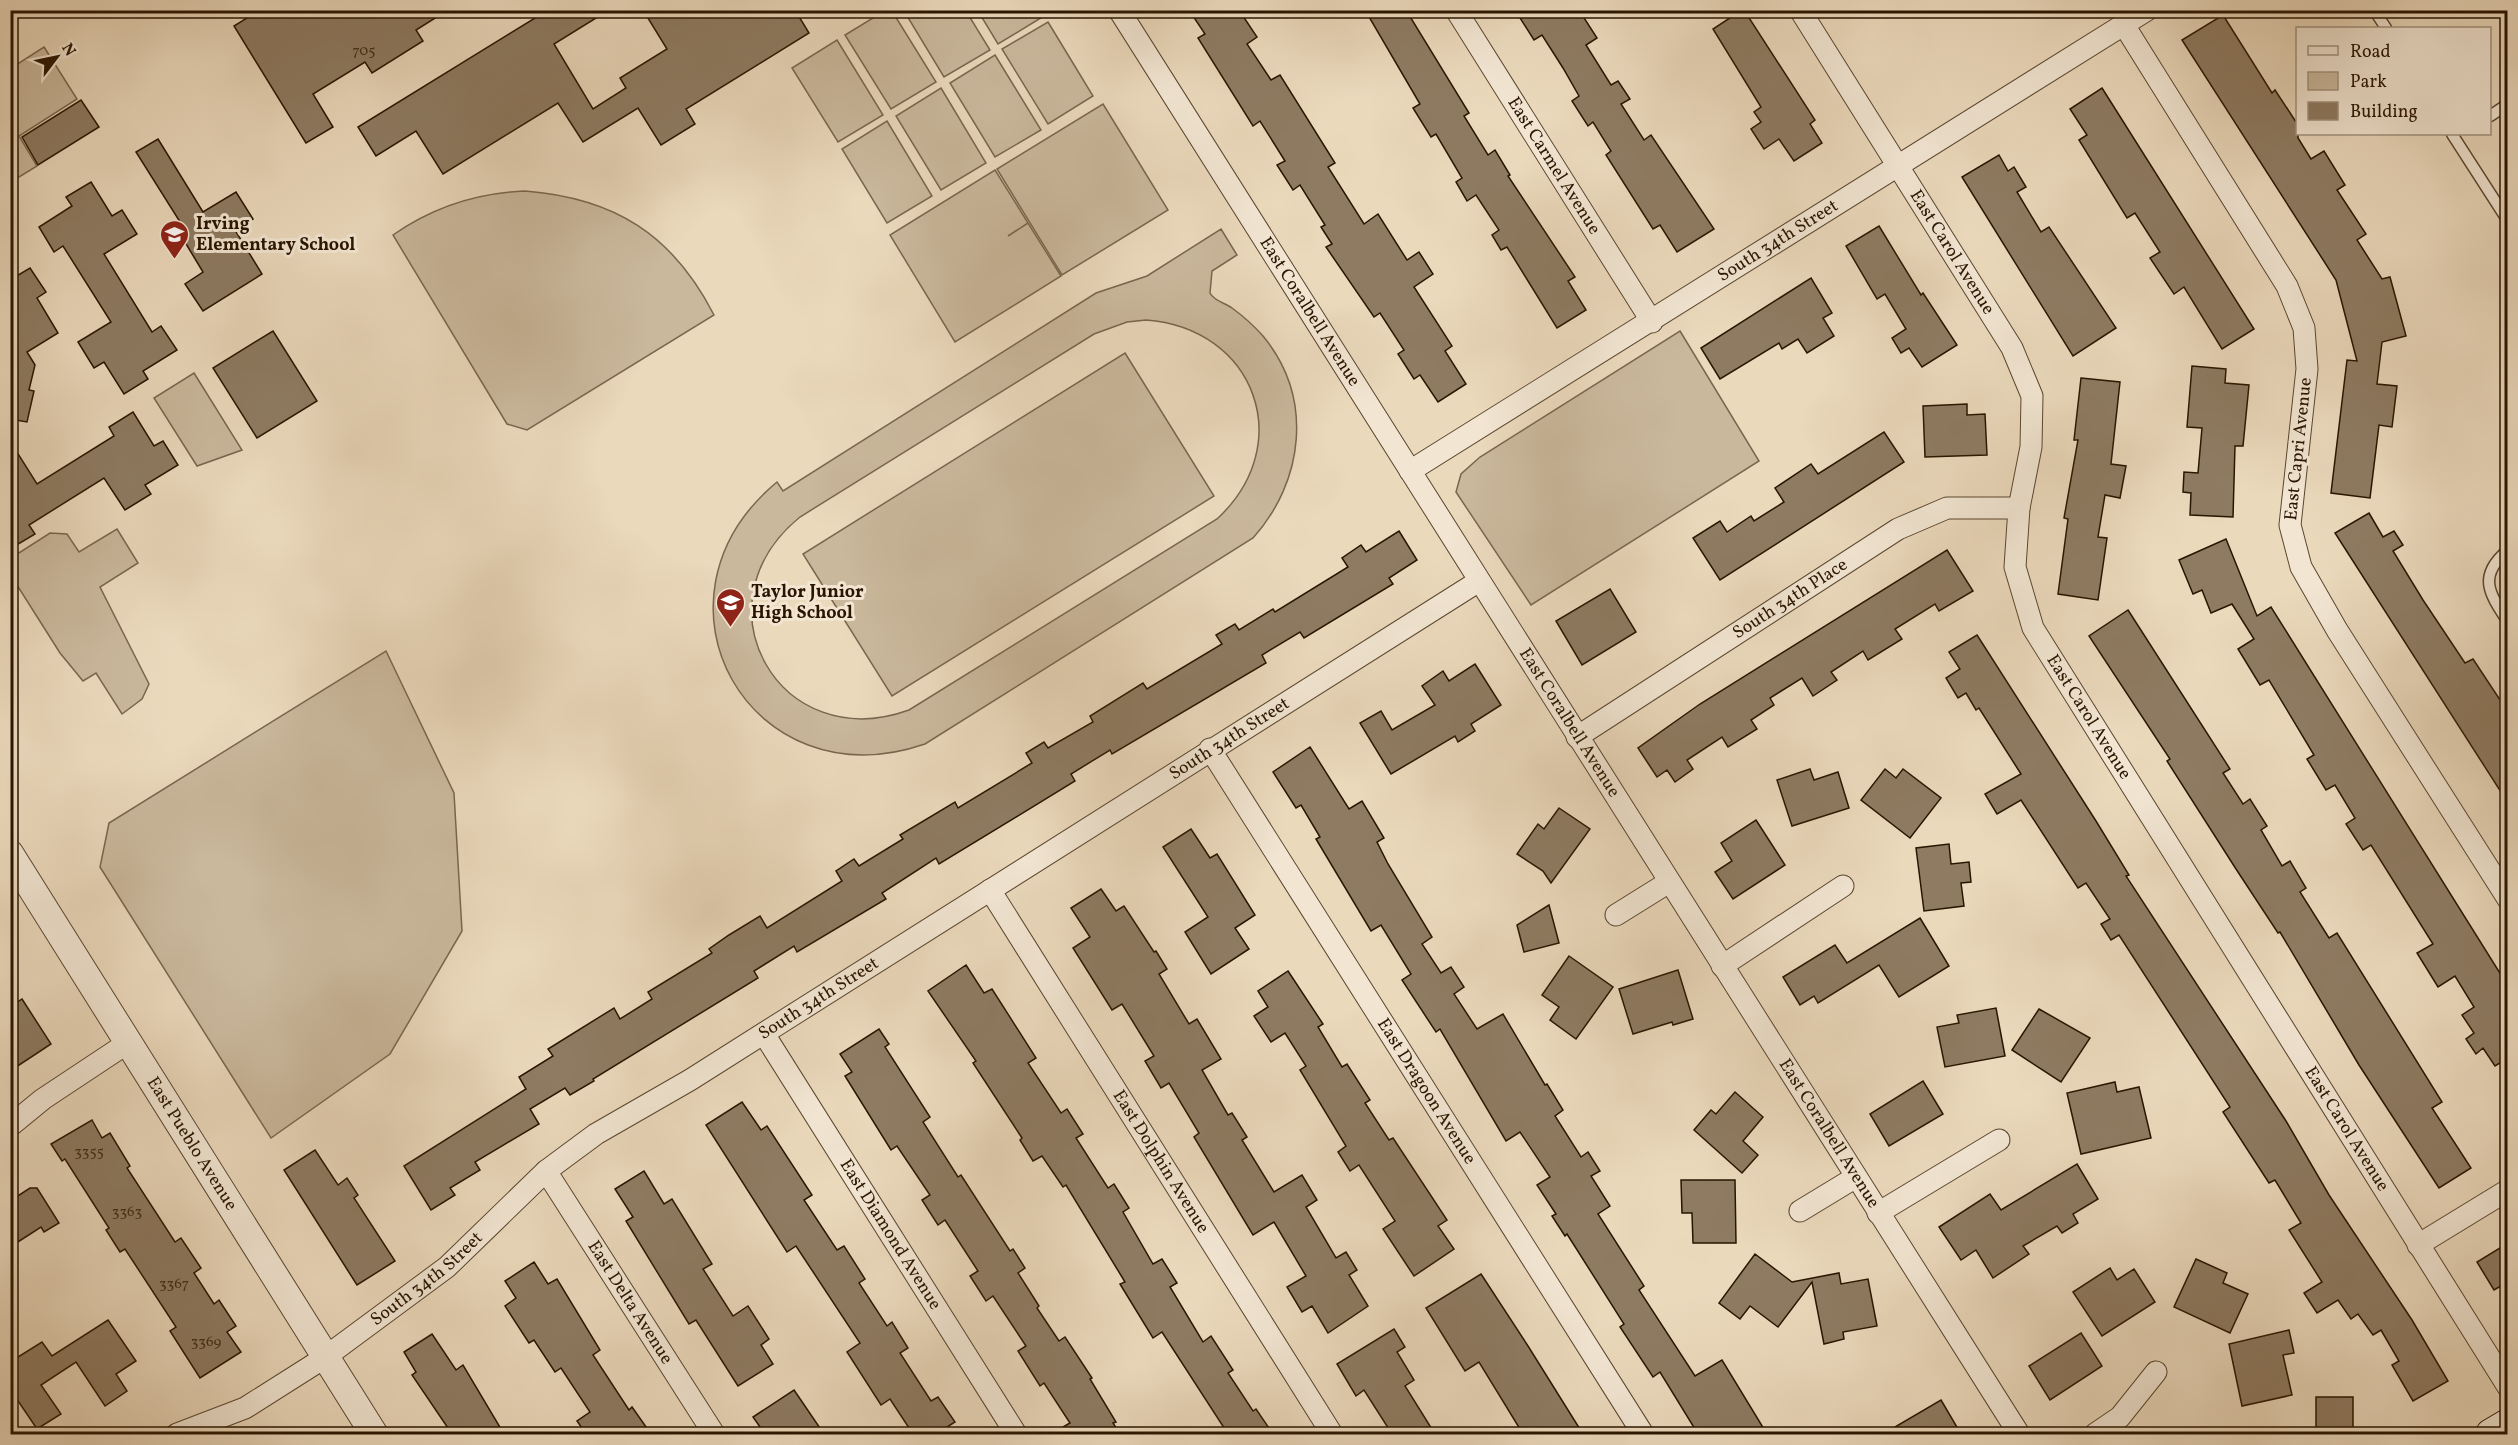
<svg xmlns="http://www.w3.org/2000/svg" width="2518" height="1445" font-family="Vollkorn,serif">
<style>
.green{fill:#cab89c;stroke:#7a664e;stroke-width:1.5;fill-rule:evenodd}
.building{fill:#8e7b62;stroke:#291500;stroke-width:1.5}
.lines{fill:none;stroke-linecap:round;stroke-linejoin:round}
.service-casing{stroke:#5a462f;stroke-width:13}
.minor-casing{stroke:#5a462f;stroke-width:23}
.tertiary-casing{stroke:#5a462f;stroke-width:29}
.secondary-casing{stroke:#291500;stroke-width:32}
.service{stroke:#f2e6d3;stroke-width:10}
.minor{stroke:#f2e6d3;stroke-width:21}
.tertiary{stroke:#f2e6d3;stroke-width:27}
.secondary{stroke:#f2e6d3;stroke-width:30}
.labels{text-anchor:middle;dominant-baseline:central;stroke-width:6;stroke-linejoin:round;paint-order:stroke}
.number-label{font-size:15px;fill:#422e18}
.street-label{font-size:18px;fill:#291500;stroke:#f2e6d3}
.poi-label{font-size:18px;font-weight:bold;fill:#291500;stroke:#f2e6d3;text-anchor:start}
</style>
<rect width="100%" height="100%" fill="#ebd9bc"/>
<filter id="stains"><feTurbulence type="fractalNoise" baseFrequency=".00333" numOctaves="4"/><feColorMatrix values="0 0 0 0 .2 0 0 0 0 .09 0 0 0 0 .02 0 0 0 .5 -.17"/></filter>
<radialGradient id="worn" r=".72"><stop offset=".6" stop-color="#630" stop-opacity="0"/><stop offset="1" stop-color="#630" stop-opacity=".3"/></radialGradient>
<g class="green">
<polygon points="886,10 892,11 936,82 891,109 845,35"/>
<polygon points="904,11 966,11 990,50 944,77"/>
<polygon points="978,11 1040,11 1044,16 998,44"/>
<polygon points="1048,22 1093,96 1048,124 1002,49"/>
<polygon points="837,40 883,115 838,142 792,68"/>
<polygon points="44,47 77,99 19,136 37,166 11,182 11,64 13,67"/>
<polygon points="995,55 1041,130 995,157 950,83"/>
<polygon points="941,88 986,163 941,190 896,116"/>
<polygon points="1103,104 1168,210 1062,275 997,169"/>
<polygon points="887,121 932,196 887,223 842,149"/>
<polygon points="995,170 1028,223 1008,236 1028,223 1061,276 955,342 890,235"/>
<path d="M525,191C615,198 673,235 714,315L527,430L507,424L393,235C433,207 475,193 525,191Z"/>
<path d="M1221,229L1237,255L1212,271L1210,293C1214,301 1225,303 1232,308C1243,316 1254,326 1263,336C1314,398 1304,481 1253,538L925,744C750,804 635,600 777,482L783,491L1096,293L1147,276ZM1146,320C1255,328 1298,444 1217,519L909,710C779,757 693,604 800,517L1094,334L1127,322Z"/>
<polygon points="1680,331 1759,461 1531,605 1456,492 1461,474 1480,457"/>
<polygon points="1125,353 1214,496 892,696 803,554"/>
<polygon points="194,373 242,450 197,466 154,398"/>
<polygon points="117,529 138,563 100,587 149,684 142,699 122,714 96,673 83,681 60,653 10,574 11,558 50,533 67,534 79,552"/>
<polygon points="386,651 454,793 462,931 390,1054 271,1138 100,867 109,823"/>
</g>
<g class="building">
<polygon points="260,10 448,10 416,30 423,41 372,73 365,62 313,94 333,127 306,143 234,26"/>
<polygon points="548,10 609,10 554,44 593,109 626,88 620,78 667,49 643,10 795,10 809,33 686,109 695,124 661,145 638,108 583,142 558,103 443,174 416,131 376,156 358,127"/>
<polygon points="1189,10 1239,10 1257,37 1247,44 1271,80 1280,75 1335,163 1328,167 1364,224 1378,214 1407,260 1419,252 1433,274 1414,287 1452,346 1445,351 1466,384 1438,402 1420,375 1414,379 1398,354 1404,350 1380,313 1374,317 1326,247 1332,244 1321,227 1325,225 1300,185 1293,190 1277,165 1285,161 1260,121 1253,126 1198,38 1205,34"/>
<polygon points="1365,10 1406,10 1469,113 1464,116 1488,155 1495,150 1510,175 1508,176 1575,277 1568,281 1586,310 1557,328 1507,247 1501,250 1492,235 1499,230 1476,195 1467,201 1456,182 1462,178 1436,134 1431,137 1413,108 1420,104"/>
<polygon points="1515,10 1579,10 1597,38 1586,45 1611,85 1618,81 1630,99 1621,104 1644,140 1651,135 1714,229 1677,252 1660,225 1653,229 1606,155 1611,151 1593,122 1588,126 1572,101 1579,96 1563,68 1542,35 1534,40"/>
<polygon points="1742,10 1744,10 1815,120 1810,124 1822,143 1794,161 1779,139 1764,149 1751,129 1761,122 1754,112 1761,107 1713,29"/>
<polygon points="2223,15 2272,93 2275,90 2298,125 2298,138 2311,159 2324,151 2345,185 2337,190 2366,234 2357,240 2382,279 2390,277 2406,336 2382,342 2377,384 2397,386 2392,427 2379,425 2370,498 2331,493 2347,360 2357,361 2336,280 2182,40"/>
<polygon points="2102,88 2254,329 2222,349 2184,287 2174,294 2150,258 2160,252 2135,213 2127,218 2079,140 2087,135 2070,109"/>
<polygon points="81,100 99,127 38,165 22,137"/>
<polygon points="158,139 203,212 236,192 253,219 235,230 262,274 203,311 185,284 203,272 177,229 182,225 136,152"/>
<polygon points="1999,155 2008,171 2014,167 2026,187 2017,192 2041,232 2049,227 2116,328 2073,356 1962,177"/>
<polygon points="91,182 112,216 122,210 137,234 104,254 152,332 161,326 177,350 143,371 148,379 124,394 104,362 94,368 78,342 111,322 63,246 54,252 39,227 72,206 66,197"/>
<polygon points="1879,226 1921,295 1923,293 1957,345 1922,367 1909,348 1901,353 1892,338 1906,329 1885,294 1877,299 1846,246"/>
<polygon points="30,268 46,292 37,298 58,333 27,352 35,365 29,390 34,391 27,422 10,419 10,280"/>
<polygon points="1811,278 1832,313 1823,318 1834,336 1807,353 1798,339 1782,349 1779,343 1720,379 1701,348"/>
<polygon points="273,331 317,401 257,438 213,368"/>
<polygon points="2192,366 2226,369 2225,383 2249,385 2243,446 2235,446 2233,517 2190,515 2191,493 2183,492 2184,472 2198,473 2202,428 2187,427"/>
<polygon points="2081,378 2120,382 2111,464 2126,466 2120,498 2105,495 2098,537 2107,538 2098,600 2058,594 2068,519 2064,518 2078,440 2074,440"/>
<polygon points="1967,404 1967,415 1985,414 1987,455 1925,457 1923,406"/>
<polygon points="133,412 154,446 163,441 178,465 145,485 151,494 125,510 104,478 29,525 35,534 10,549 10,441 37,484 114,436 109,427"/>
<polygon points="1884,432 1904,462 1720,580 1693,538 1720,521 1727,532 1751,516 1754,521 1784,502 1775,488 1811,464 1818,474"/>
<polygon points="2369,513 2383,537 2394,531 2403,545 2393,551 2423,600 2465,663 2473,659 2508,712 2508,803 2335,533"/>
<polygon points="1399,531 1417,560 1389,578 1393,584 1304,638 1300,632 1262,655 1266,663 1112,754 1110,750 1071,774 1075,781 939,864 936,858 882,893 886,899 797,952 794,946 754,971 758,978 593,1079 594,1081 570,1095 565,1088 530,1109 539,1124 475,1162 480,1170 450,1188 455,1195 431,1210 404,1166 526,1089 519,1077 553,1056 548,1049 614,1008 620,1019 652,999 648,992 712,953 709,949 729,935 760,916 767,928 842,881 836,871 854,859 859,866 903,839 900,835 955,802 958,808 1032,763 1026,753 1044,742 1048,748 1093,722 1090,716 1143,683 1147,689 1222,644 1216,635 1235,624 1239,630 1273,609 1275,612 1348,567 1342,558 1361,545 1366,552"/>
<polygon points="2226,539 2257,616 2271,607 2508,986 2508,1058 2495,1066 2483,1048 2476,1054 2466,1039 2474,1033 2462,1015 2474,1007 2455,976 2438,987 2417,953 2433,944 2371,845 2363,850 2346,824 2355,818 2335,785 2326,790 2307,759 2314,755 2269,680 2260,685 2238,649 2254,639 2232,604 2211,613 2202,590 2193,594 2179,560"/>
<polygon points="1947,550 1973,591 1939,611 1935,604 1895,629 1902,639 1868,660 1863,651 1831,672 1837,680 1813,696 1802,678 1770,698 1774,705 1751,720 1757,729 1728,747 1722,737 1687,760 1693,769 1675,782 1667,770 1657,777 1638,748 1700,704"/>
<polygon points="1610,589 1636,632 1582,665 1556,621"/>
<polygon points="2128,610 2230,769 2223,773 2243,804 2250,799 2267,826 2261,830 2282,866 2290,861 2306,888 2300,892 2329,938 2337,933 2442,1102 2432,1108 2471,1168 2439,1188 2359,1065 2280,932 2278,933 2236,869 2167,761 2170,759 2089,636"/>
<polygon points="1977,635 2096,821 2129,875 2126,876 2286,1121 2329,1195 2412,1320 2448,1381 2413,1401 2392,1365 2399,1361 2381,1330 2373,1335 2358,1314 2351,1319 2338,1300 2317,1313 2304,1293 2322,1282 2289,1230 2301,1223 2275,1180 2269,1183 2223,1112 2230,1107 2119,935 2111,940 2101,924 2110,919 2086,883 2078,888 2021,800 1997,814 1985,794 2021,774 1979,708 1976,710 1966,693 1958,698 1946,678 1960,669 1949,652"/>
<polygon points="1475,664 1501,705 1471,724 1475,731 1458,742 1455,736 1391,774 1360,723 1381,711 1392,730 1435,705 1422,686 1443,671 1449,681"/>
<polygon points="1310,747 1349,809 1362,801 1384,838 1377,842 1388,864 1432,937 1422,944 1441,973 1451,967 1464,987 1454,994 1477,1029 1503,1014 1545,1085 1547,1084 1563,1110 1555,1116 1581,1157 1588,1152 1600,1171 1591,1176 1610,1206 1598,1214 1644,1286 1639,1290 1695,1376 1722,1360 1767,1434 1698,1434 1660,1372 1653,1377 1620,1327 1624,1324 1567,1234 1565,1236 1552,1216 1556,1214 1537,1185 1550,1177 1520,1132 1506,1141 1440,1029 1436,1032 1402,980 1411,974 1381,925 1371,931 1316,839 1320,837 1301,805 1296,808 1273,772"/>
<polygon points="1810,769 1814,780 1838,772 1849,808 1792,826 1777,780"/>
<polygon points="1885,769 1896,778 1903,769 1941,798 1910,838 1861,800"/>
<polygon points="1559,808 1590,829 1551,883 1543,871 1517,854 1538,824 1544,829"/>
<polygon points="1756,820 1785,865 1733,899 1715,872 1732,861 1721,843"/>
<polygon points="1191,829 1210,858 1217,854 1255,915 1235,928 1249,949 1211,974 1185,932 1208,917 1163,847"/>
<polygon points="1949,844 1951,864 1969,862 1971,882 1961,883 1964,906 1924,911 1916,848"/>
<polygon points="1101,889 1116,911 1124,906 1154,952 1156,951 1167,969 1159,974 1189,1024 1197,1019 1221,1059 1202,1070 1228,1115 1232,1113 1247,1137 1242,1140 1274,1192 1302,1175 1317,1200 1306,1207 1336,1258 1346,1252 1357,1270 1349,1275 1368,1306 1328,1333 1312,1306 1302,1312 1287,1287 1306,1276 1274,1222 1253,1235 1194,1137 1199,1133 1169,1083 1161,1088 1145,1061 1154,1056 1122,1004 1112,1010 1073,948 1090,937 1071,908"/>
<polygon points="1549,905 1559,943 1524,952 1517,925"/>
<polygon points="1920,918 1949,966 1899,997 1879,965 1818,1003 1814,996 1800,1005 1783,977 1835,945 1847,963"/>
<polygon points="1569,956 1613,987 1576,1039 1550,1020 1559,1007 1542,995"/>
<polygon points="966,965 984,993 992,989 1036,1058 1028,1063 1061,1113 1067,1109 1083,1134 1076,1138 1108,1188 1114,1184 1129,1208 1123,1212 1153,1264 1162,1259 1177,1283 1170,1287 1203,1342 1211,1336 1233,1370 1228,1373 1253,1411 1256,1409 1273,1434 1228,1434 1162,1332 1153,1338 1120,1284 1125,1282 1066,1185 1063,1187 1042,1156 1033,1161 1020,1140 1022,1138 973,1063 976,1061 928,991"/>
<polygon points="1678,970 1693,1019 1673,1025 1672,1022 1633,1034 1619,989"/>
<polygon points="1288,971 1323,1024 1318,1027 1342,1067 1347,1064 1370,1100 1365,1103 1389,1140 1393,1138 1447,1220 1438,1226 1454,1249 1414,1276 1383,1229 1395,1221 1359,1165 1350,1171 1338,1152 1346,1146 1300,1070 1306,1066 1285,1033 1271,1042 1254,1016 1268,1007 1258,991"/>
<polygon points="22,999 51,1044 10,1071 10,1007"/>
<polygon points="1996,1008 2005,1056 1945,1067 1937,1027 1959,1023 1957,1015"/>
<polygon points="2039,1009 2090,1038 2061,1082 2012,1050"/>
<polygon points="879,1029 889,1044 885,1047 930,1117 923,1122 958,1177 961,1175 1010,1251 1013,1249 1025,1268 1018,1273 1039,1306 1037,1308 1059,1341 1065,1337 1092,1378 1090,1379 1116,1422 1113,1423 1120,1434 1051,1434 1070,1423 1044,1383 1040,1386 1018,1351 1026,1346 993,1296 986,1301 970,1276 978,1271 945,1220 938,1225 922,1200 930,1195 897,1146 891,1150 845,1076 852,1072 840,1054"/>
<polygon points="1923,1081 1943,1114 1889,1146 1870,1114"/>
<polygon points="2115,1082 2117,1092 2139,1087 2151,1138 2081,1154 2067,1093"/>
<polygon points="1735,1092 1763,1117 1743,1141 1758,1155 1742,1173 1694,1130 1711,1110 1716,1114"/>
<polygon points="742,1102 761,1130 767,1126 812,1195 804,1200 837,1250 844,1246 865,1279 859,1283 887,1326 892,1322 908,1348 900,1353 931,1401 938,1397 955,1422 947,1427 952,1434 913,1434 890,1399 881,1405 847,1352 860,1343 796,1246 787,1252 706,1125"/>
<polygon points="92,1120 102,1138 110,1133 130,1166 127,1168 175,1242 181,1238 201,1268 194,1273 214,1304 219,1300 236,1326 227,1332 241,1352 200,1378 170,1331 176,1327 125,1249 120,1252 106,1230 109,1228 65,1159 62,1161 51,1144"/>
<polygon points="315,1150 338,1185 347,1178 358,1195 354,1198 395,1261 357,1285 284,1170"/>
<polygon points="2077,1164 2098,1199 2073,1214 2078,1223 2062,1233 2057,1226 2023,1246 2029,1254 1993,1278 1976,1250 1961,1260 1939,1227 1990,1194 2001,1210"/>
<polygon points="644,1171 664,1204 672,1199 712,1264 703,1269 733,1316 748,1306 769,1339 761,1345 773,1364 738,1386 696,1320 689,1324 626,1221 633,1217 615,1189"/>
<polygon points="1681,1180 1735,1180 1736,1243 1693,1243 1692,1213 1682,1213"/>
<polygon points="30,1188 37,1188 59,1223 44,1232 41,1227 10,1247 10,1201"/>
<polygon points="2508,1243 2508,1282 2494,1290 2477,1262"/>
<polygon points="1755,1254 1792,1282 1839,1273 1841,1284 1868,1279 1877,1326 1843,1332 1844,1339 1824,1344 1812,1282 1778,1327 1750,1306 1740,1319 1719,1303"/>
<polygon points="2196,1259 2227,1273 2223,1283 2248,1294 2230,1333 2174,1307"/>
<polygon points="534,1262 548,1284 557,1279 600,1350 593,1355 629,1410 632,1407 651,1434 586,1434 577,1421 590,1412 561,1368 555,1372 534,1340 529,1343 505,1306 516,1298 505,1281"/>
<polygon points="2110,1268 2117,1280 2134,1269 2155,1302 2102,1336 2073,1292"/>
<polygon points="1481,1274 1528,1346 1583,1434 1523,1434 1479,1362 1465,1371 1426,1308"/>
<polygon points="108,1320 136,1361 116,1374 127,1391 105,1406 76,1362 41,1385 61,1414 37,1429 10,1389 10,1362 42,1342 52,1356"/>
<polygon points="1394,1329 1405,1347 1397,1352 1414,1380 1405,1386 1435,1434 1392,1434 1364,1390 1356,1396 1337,1364"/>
<polygon points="2289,1330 2294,1353 2283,1355 2292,1395 2242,1406 2229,1344"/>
<polygon points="2081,1333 2102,1366 2050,1400 2029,1366"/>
<polygon points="432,1334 456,1370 463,1365 504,1434 452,1434 412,1375 416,1372 404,1352"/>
<polygon points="794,1390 824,1434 765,1434 753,1417"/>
<rect x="2316" y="1397" width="37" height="35"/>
<polygon points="1941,1400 1961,1434 1883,1434"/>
</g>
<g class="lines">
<defs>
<g id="service">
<polyline points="2374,10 2386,28"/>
<polyline points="2490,116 2508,104"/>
<polyline points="2452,134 2508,221"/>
<path d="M2508,550C2477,576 2489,593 2508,622"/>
</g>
<g id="minor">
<path id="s1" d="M1119,10L2019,1434"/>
<path id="s2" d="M1456,10L1652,322"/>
<path id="s3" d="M1800,10L2012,348L2032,396L2031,447L2019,508L2015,567L2033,628L2508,1387"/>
<polyline points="2124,25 2287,286 2304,328 2307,369 2290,525 2301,567 2337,630 2508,899"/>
<path id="s4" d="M1410,471L2147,10"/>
<path id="s5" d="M1577,737L1898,529L1947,508H2019"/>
<path id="s6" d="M1210,749L1643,1434"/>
<path id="s7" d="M990,890L1332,1434"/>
<polyline points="1616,915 1669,882"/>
<polyline points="1722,966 1843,886"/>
<path id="s8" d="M764,1034L1016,1434"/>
<polyline points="10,1126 43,1099 129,1042"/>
<path id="s9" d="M546,1171L714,1434"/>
<polyline points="1800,1211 1856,1177"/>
<polyline points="1878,1213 1999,1140"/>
<polyline points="2418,1245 2508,1190"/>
<path id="s10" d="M177,1434L245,1408L324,1358L447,1267L546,1171L596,1134L690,1080L1479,581"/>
<polyline points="2095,1434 2120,1417 2156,1372"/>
</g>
<g id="tertiary">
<path id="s11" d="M10,854L374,1434"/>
</g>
<polyline id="secondary" points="2491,1434 2508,1424"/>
</defs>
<use href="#service" class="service-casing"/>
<use href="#minor" class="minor-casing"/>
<use href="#tertiary" class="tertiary-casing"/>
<use href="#secondary" class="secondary-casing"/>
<use href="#service" class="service"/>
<use href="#minor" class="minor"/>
<use href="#tertiary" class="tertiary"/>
<use href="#secondary" class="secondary"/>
</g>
<defs>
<symbol id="school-pin" viewBox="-11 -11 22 30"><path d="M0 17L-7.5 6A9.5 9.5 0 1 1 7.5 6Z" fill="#8f2418" stroke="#f2e6d3"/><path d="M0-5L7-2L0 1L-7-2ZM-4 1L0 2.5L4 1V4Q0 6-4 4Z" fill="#fff"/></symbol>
</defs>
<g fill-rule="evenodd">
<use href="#school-pin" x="158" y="218" width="33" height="45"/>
<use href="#school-pin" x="714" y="586" width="33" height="45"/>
</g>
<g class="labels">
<g class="number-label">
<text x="364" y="51">705</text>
<text x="89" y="1152">3355</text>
<text x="127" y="1212">3363</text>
<text x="174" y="1284">3367</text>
<text x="206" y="1342">3369</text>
</g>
<g class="street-label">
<text stroke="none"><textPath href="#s2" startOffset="184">East Carmel Avenue</textPath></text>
<text stroke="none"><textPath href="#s4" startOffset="434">South 34th Street</textPath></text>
<text stroke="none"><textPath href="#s3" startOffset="286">East Carol Avenue</textPath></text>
<text stroke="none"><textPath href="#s1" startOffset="357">East Coralbell Avenue</textPath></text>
<text transform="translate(2299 449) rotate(-84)">East Capri Avenue</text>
<text stroke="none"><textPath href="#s5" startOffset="254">South 34th Place</textPath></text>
<text stroke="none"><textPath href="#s3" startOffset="792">East Carol Avenue</textPath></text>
<text stroke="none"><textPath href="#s1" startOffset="843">East Coralbell Avenue</textPath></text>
<text stroke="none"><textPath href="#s10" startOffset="1266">South 34th Street</textPath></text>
<text stroke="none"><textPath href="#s10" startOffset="780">South 34th Street</textPath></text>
<text stroke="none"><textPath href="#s6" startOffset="405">East Dragoon Avenue</textPath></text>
<text stroke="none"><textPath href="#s3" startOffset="1278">East Carol Avenue</textPath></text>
<text stroke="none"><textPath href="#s1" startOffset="1329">East Coralbell Avenue</textPath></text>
<text stroke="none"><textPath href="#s11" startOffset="342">East Pueblo Avenue</textPath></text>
<text stroke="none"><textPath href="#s7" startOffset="321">East Dolphin Avenue</textPath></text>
<text stroke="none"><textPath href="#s8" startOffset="237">East Diamond Avenue</textPath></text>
<text stroke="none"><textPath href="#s10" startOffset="296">South 34th Street</textPath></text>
<text stroke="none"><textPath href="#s9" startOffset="156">East Delta Avenue</textPath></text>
</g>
<g class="poi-label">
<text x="196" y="224">Irving<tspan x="196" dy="21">Elementary School</tspan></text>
<text x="751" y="592">Taylor Junior<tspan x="751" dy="21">High School</tspan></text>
</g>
</g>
<rect width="2518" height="1445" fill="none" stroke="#ebd9bc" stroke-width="36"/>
<rect x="12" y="12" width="2494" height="1421" fill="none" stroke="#291500" stroke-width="3"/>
<rect x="18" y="18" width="2482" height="1409" fill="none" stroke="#291500" stroke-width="1.5"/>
<rect x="2296" y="27" width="195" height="108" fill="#f2e6d3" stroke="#a2927f" stroke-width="1.5"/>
<rect x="2308" y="46" width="30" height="9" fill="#f2e6d3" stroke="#a2927f" stroke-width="1.5"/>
<text x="2350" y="57" font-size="18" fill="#291500">Road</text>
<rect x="2308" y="72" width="30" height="18" fill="#cab89c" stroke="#a2927f" stroke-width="1.5"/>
<text x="2350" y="87" font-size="18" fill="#291500">Park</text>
<rect x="2308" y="102" width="30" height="18" fill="#8e7b62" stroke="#a2927f" stroke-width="1.5"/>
<text x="2350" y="117" font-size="18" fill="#291500">Building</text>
<g transform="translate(57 57) rotate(58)" stroke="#f2e6d3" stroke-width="4.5" paint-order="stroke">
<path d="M0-4.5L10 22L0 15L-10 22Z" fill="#291500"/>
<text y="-9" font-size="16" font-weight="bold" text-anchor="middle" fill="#291500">N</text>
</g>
<rect width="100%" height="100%" filter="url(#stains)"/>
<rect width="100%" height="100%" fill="url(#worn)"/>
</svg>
